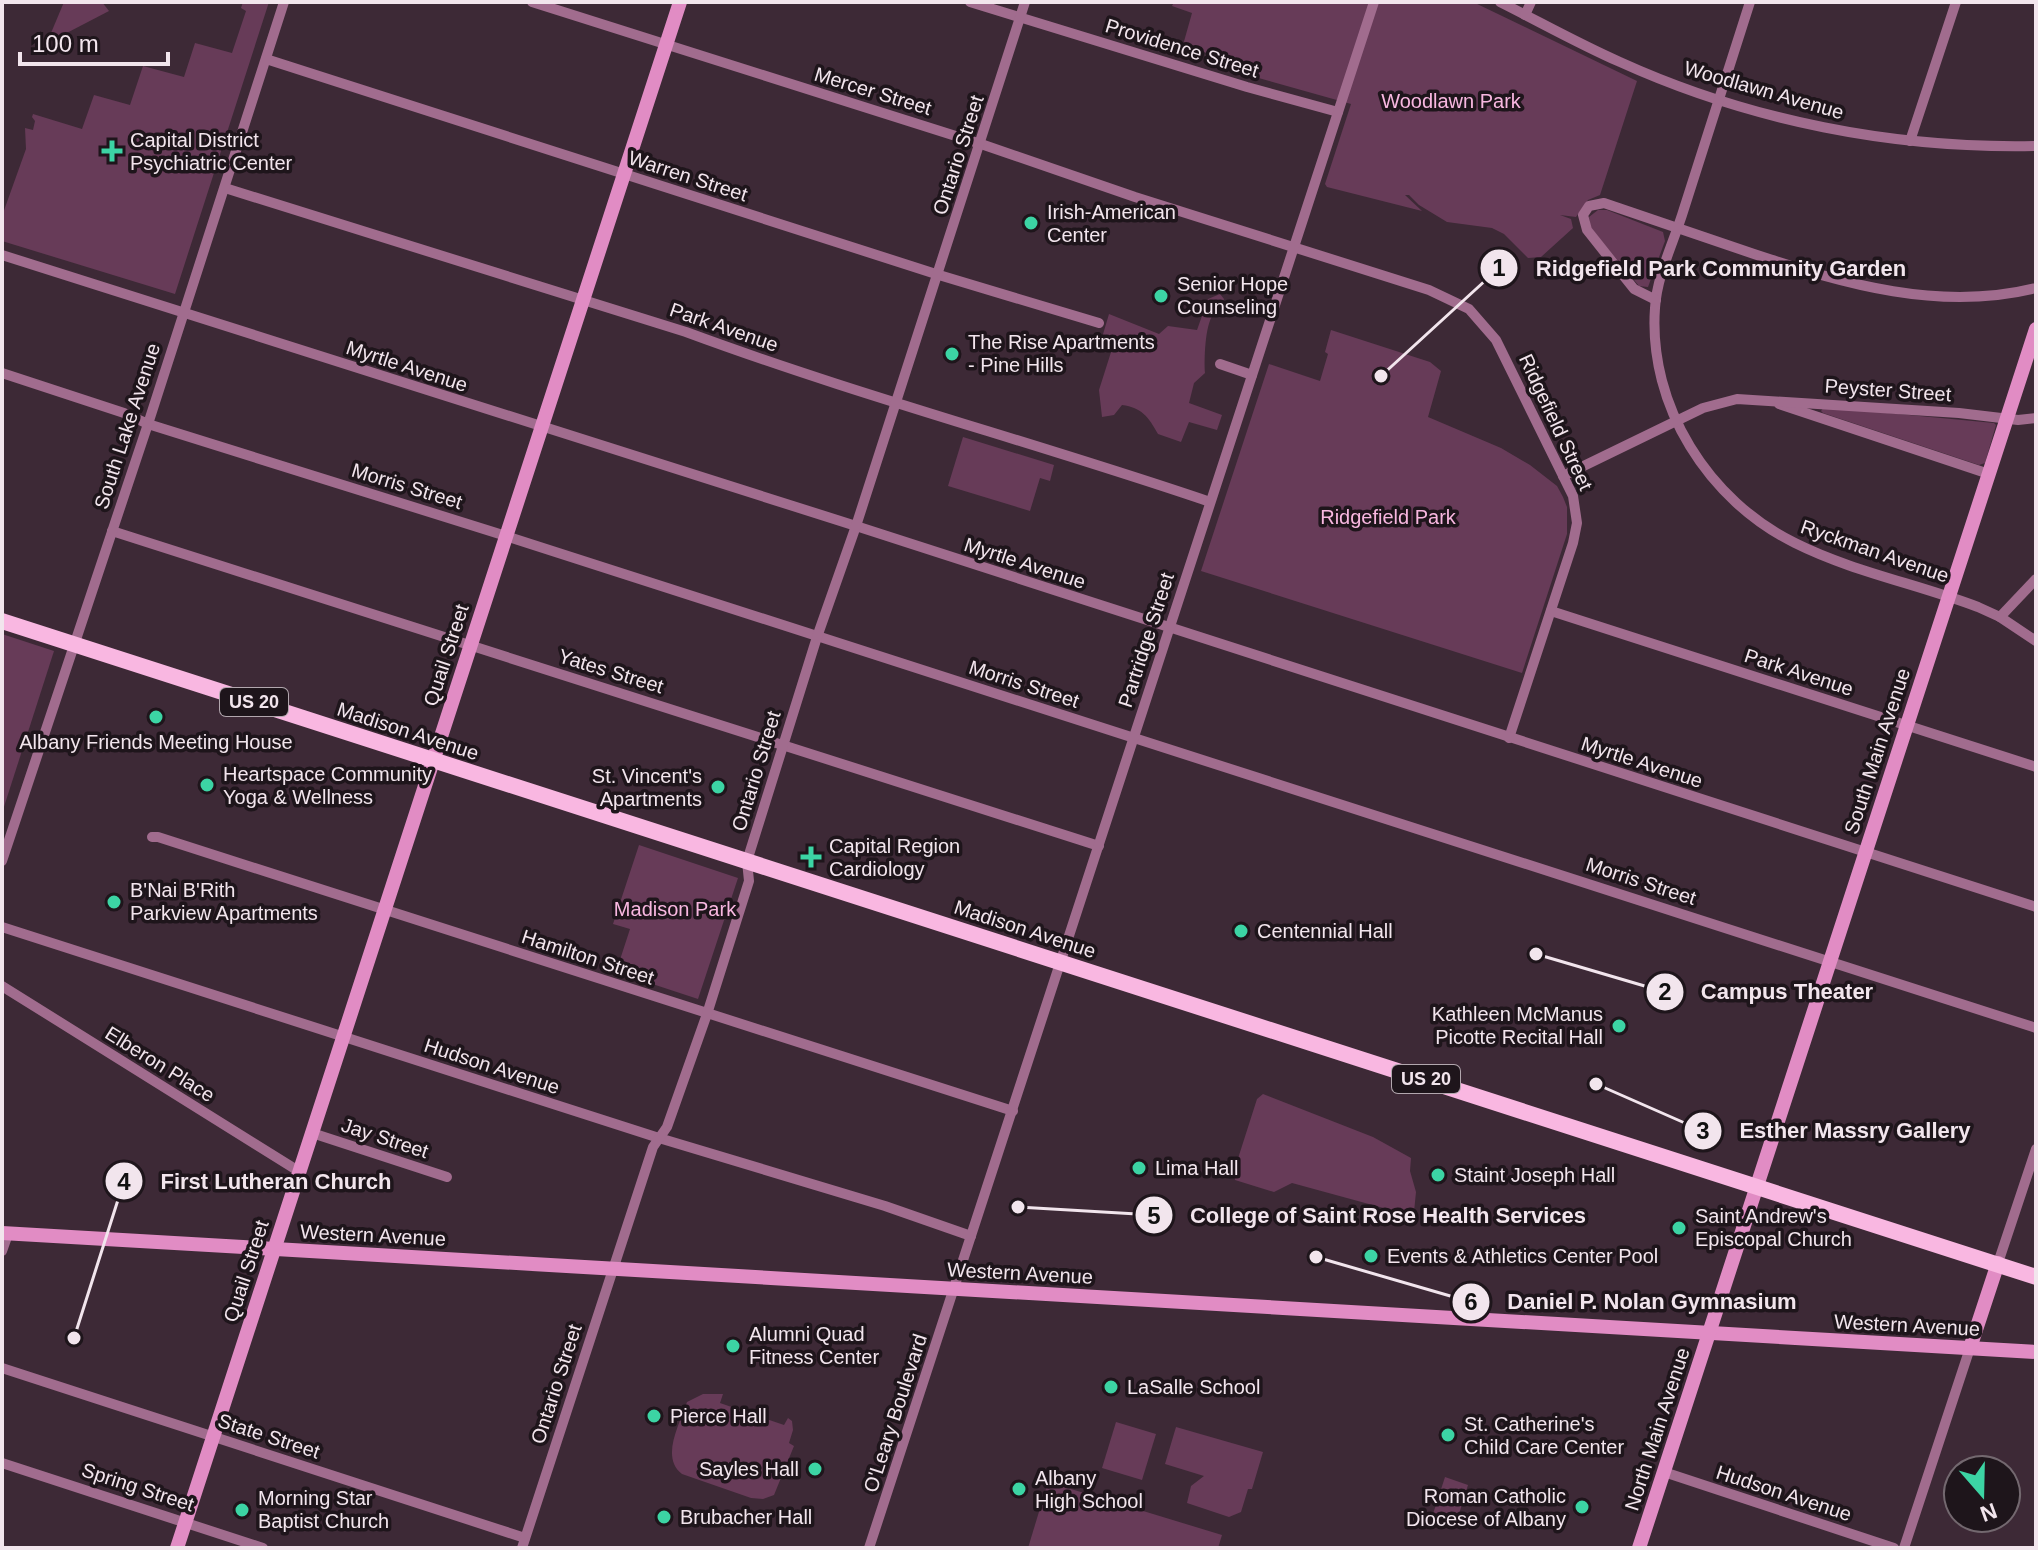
<svg xmlns="http://www.w3.org/2000/svg" width="2038" height="1550" font-family="Helvetica,sans-serif">
<style>
.green{fill:#673b58}
.lines{fill:none;stroke-linecap:round;stroke-linejoin:round}
.street{stroke:#a16c8e;stroke-width:10}
.secondary{stroke:#e18cc4;stroke-width:14}
.primary{stroke:#f9b7e1;stroke-width:16}
.poi-dot{fill:#3cd4a4;stroke:#1e151b;stroke-width:3}
.labels{text-anchor:middle;dominant-baseline:central;stroke-width:7;stroke-linejoin:round;paint-order:stroke}
.shield{fill:#1e151b;stroke:#b2a7ae;stroke-width:2}
.shield-label{font-size:18px;font-weight:bold;fill:#f2e5ed}
.street-label{font-size:20px;fill:#f2e5ed;stroke:#1e151b}
.park-label{font-size:20px;fill:#f8b7e0;stroke:#1e151b}
.poi-label{font-size:20px;fill:#f2e5ed;stroke:#1e151b;text-anchor:start}
.leader{fill:none;stroke:#f2e5ed;stroke-width:3}
.callout-dot{fill:#f2e5ed;stroke:#1e151b;stroke-width:3}
.mark-label{font-size:24px;text-anchor:middle;font-weight:bold;fill:#111}
.callout-label{font-size:22px;text-anchor:middle;font-weight:bold;fill:#f2e5ed;stroke:#1e151b;stroke-width:7;stroke-linejoin:round;paint-order:stroke}
</style>
<rect width="100%" height="100%" fill="#3d2936"/>
<g class="green">
<polygon points="64,2 102,2 109,11 59,37 51,33"/>
<polygon points="243,2 269,2 175,294 2,241 2,216 26,149 25,128 33,130 35,121 32,117 33,114 82,129 94,95 130,105 143,66 184,77 195,43 232,53 246,11 241,8"/>
<polygon points="1174,2 1473,2 1637,81 1600,195 1588,200 1576,217 1560,215 1571,219 1573,228 1541,257 1528,258 1504,234 1492,228 1447,222 1419,205 1409,195 1405,195 1422,211 1327,187 1325,184 1351,104 1216,66 1218,57 1183,45 1192,13 1172,6"/>
<polygon points="1598,210 1607,210 1663,232 1665,241 1648,287 1639,286 1590,227 1589,217"/>
<path d="M1220,294L1224,299C1221,307 1217,309 1213,315C1205,325 1204,360 1205,373L1194,383L1189,403L1222,415L1217,430L1189,422L1181,442L1158,434C1148,416 1142,408 1122,405L1114,415L1102,417L1099,390L1112,349L1101,341L1109,314L1159,334L1168,326L1197,330L1208,299Z"/>
<polygon points="1331,330 1430,362 1441,371 1428,417 1501,448 1530,465 1557,486 1563,497 1567,507 1567,534 1522,673 1201,571 1269,364 1320,381 1328,354 1325,352"/>
<polygon points="1824,407 1994,423 1996,425 1985,463 1979,465 1823,413 1821,411"/>
<polygon points="963,437 1054,465 1050,481 1040,478 1030,511 948,486"/>
<polygon points="2,634 54,651 2,813"/>
<polygon points="639,845 738,878 698,999 616,972 630,929 613,924"/>
<polygon points="1263,1094 1373,1137 1411,1158 1410,1171 1416,1192 1414,1212 1409,1215 1292,1183 1274,1192 1235,1180 1234,1171 1257,1099"/>
<path d="M703,1394H723L720,1403L784,1425L788,1418L792,1421L793,1430L789,1443L794,1446L774,1495L763,1499L751,1498L682,1474C660,1457 680,1424 687,1402Z"/>
<polygon points="1116,1422 1156,1434 1142,1480 1102,1468"/>
<polygon points="1176,1427 1263,1452 1252,1489 1248,1489 1241,1512 1229,1517 1187,1503 1191,1486 1204,1476 1165,1464"/>
<polygon points="1445,1477 1468,1485 1455,1527 1431,1520"/>
<polygon points="1048,1482 1222,1535 1218,1548 1028,1548"/>
</g>
<g class="lines">
<g class="street">
<polyline points="532,2 981,144 1135,197 1429,290 1469,309 1496,340 1573,496 1577,523 1573,543 1509,738"/>
<polyline points="970,2 1247,87 1338,112"/>
<path d="M1500,2C1540,22 1579,44 1620,62C1750,121 1894,149 2036,146"/>
<path d="M1750,2C1727,73 1704,144 1682,215C1672,246 1657,276 1655,308C1648,406 1709,501 1795,543C1853,572 1918,584 1978,607L2000,617L2036,641"/>
<polyline points="1525,15 1531,2"/>
<polyline points="266,59 939,275 1099,323"/>
<polyline points="1910,141 1956,2"/>
<path d="M225,188L686,332C859,396 1037,443 1210,502"/>
<polyline points="2,255 856,526 2036,907"/>
<path d="M1656,300L1634,289L1587,230L1583,215L1589,206L1604,203C1654,220 1704,237 1754,254C1845,284 1940,312 2036,288"/>
<polyline points="1220,364 1252,375"/>
<polyline points="2,373 124,413 148,424 506,536 2036,1028"/>
<polyline points="1779,404 1989,474"/>
<polyline points="1563,476 1703,408 1737,399 1959,413 2018,420 2036,418"/>
<polyline points="112,531 1099,846"/>
<polyline points="1551,611 2036,767"/>
<polyline points="2000,617 2036,579"/>
<polyline points="152,837 158,837 1013,1111"/>
<polyline points="2,861 148,424 284,2"/>
<polyline points="2,927 659,1138 885,1206 971,1236"/>
<polyline points="2,986 300,1172"/>
<polyline points="312,1133 447,1177"/>
<polyline points="2,1251 8,1234"/>
<polyline points="1998,1263 2036,1149"/>
<polyline points="2,1368 525,1538"/>
<polyline points="2,1463 263,1548"/>
<polyline points="1664,1472 1894,1548"/>
<polyline points="522,1548 653,1147 667,1127 707,1014 749,881 747,861 817,637 856,526 1025,2"/>
<polyline points="869,1548 1374,2"/>
<polyline points="1904,1548 1970,1348"/>
</g>
<g class="secondary">
<polyline points="2,1233 2036,1352"/>
<polyline points="1970,1348 1998,1263"/>
<polyline points="177,1548 680,2"/>
<polyline points="1639,1548 2036,329"/>
</g>
<polyline class="primary" points="2,621 2036,1277"/>
</g>
<g class="poi-dot">
<path d="M108 139h8v8h8v8h-8v8h-8v-8h-8v-8h8z"/>
<circle cx="1031" cy="223" r="8"/>
<circle cx="1161" cy="296" r="8"/>
<circle cx="952" cy="354" r="8"/>
<circle cx="156" cy="717" r="8"/>
<circle cx="207" cy="785" r="8"/>
<circle cx="718" cy="787" r="8"/>
<path d="M807 845h8v8h8v8h-8v8h-8v-8h-8v-8h8z"/>
<circle cx="114" cy="902" r="8"/>
<circle cx="1241" cy="931" r="8"/>
<circle cx="1619" cy="1026" r="8"/>
<circle cx="1139" cy="1168" r="8"/>
<circle cx="1438" cy="1175" r="8"/>
<circle cx="1679" cy="1228" r="8"/>
<circle cx="1371" cy="1256" r="8"/>
<circle cx="733" cy="1346" r="8"/>
<circle cx="1111" cy="1387" r="8"/>
<circle cx="654" cy="1416" r="8"/>
<circle cx="1448" cy="1435" r="8"/>
<circle cx="815" cy="1469" r="8"/>
<circle cx="1019" cy="1489" r="8"/>
<circle cx="1582" cy="1507" r="8"/>
<circle cx="242" cy="1510" r="8"/>
<circle cx="664" cy="1517" r="8"/>
</g>
<g class="labels">
<g class="shield">
<rect x="220" y="688" width="68" height="28" rx="6"/>
<rect x="1392" y="1065" width="68" height="28" rx="6"/>
</g>
<g class="shield-label">
<text x="254" y="702">US 20</text>
<text x="1426" y="1079">US 20</text>
</g>
<g class="street-label">
<text transform="translate(1182 48) rotate(17)">Providence Street</text>
<text transform="translate(1764 90) rotate(16)">Woodlawn Avenue</text>
<text transform="translate(873 91) rotate(17)">Mercer Street</text>
<text transform="translate(958 155) rotate(-72)">Ontario Street</text>
<text transform="translate(688 176) rotate(18)">Warren Street</text>
<text transform="translate(724 327) rotate(19)">Park Avenue</text>
<text transform="translate(407 366) rotate(18)">Myrtle Avenue</text>
<text transform="translate(1888 390) rotate(4)">Peyster Street</text>
<text transform="translate(1556 422) rotate(65)">Ridgefield Street</text>
<text transform="translate(127 426) rotate(-72)">South Lake Avenue</text>
<text transform="translate(407 486) rotate(17)">Morris Street</text>
<text transform="translate(1875 551) rotate(19)">Ryckman Avenue</text>
<text transform="translate(1025 563) rotate(18)">Myrtle Avenue</text>
<text transform="translate(1146 640) rotate(-72)">Partridge Street</text>
<text transform="translate(446 655) rotate(-72)">Quail Street</text>
<text transform="translate(611 671) rotate(17)">Yates Street</text>
<text transform="translate(1799 672) rotate(18)">Park Avenue</text>
<text transform="translate(1024 684) rotate(18)">Morris Street</text>
<text transform="translate(408 731) rotate(18)">Madison Avenue</text>
<text transform="translate(1877 751) rotate(-72)">South Main Avenue</text>
<text transform="translate(1642 762) rotate(18)">Myrtle Avenue</text>
<text transform="translate(756 771) rotate(-73)">Ontario Street</text>
<text transform="translate(1641 881) rotate(18)">Morris Street</text>
<text transform="translate(1025 929) rotate(18)">Madison Avenue</text>
<text transform="translate(588 957) rotate(18)">Hamilton Street</text>
<text transform="translate(160 1064) rotate(32)">Elberon Place</text>
<text transform="translate(492 1066) rotate(18)">Hudson Avenue</text>
<text transform="translate(385 1138) rotate(18)">Jay Street</text>
<text transform="translate(373 1235) rotate(3)">Western Avenue</text>
<text transform="translate(246 1271) rotate(-72)">Quail Street</text>
<text transform="translate(1020 1273) rotate(3)">Western Avenue</text>
<text transform="translate(1907 1325) rotate(3)">Western Avenue</text>
<text transform="translate(556 1384) rotate(-72)">Ontario Street</text>
<text transform="translate(895 1413) rotate(-72)">O'Leary Boulevard</text>
<text transform="translate(1657 1429) rotate(-72)">North Main Avenue</text>
<text transform="translate(269 1436) rotate(18)">State Street</text>
<text transform="translate(138 1487) rotate(18)">Spring Street</text>
<text transform="translate(1784 1493) rotate(18)">Hudson Avenue</text>
</g>
<g class="park-label">
<text x="1451" y="101">Woodlawn Park</text>
<text x="1388" y="517">Ridgefield Park</text>
<text x="675" y="909">Madison Park</text>
</g>
<g class="poi-label">
<text x="130" y="140">Capital District<tspan x="130" dy="23">Psychiatric Center</tspan></text>
<text x="1047" y="212">Irish-American<tspan x="1047" dy="23">Center</tspan></text>
<text x="1177" y="284">Senior Hope<tspan x="1177" dy="23">Counseling</tspan></text>
<text x="968" y="342">The Rise Apartments<tspan x="968" dy="23">- Pine Hills</tspan></text>
<text x="156" y="742" text-anchor="middle">Albany Friends Meeting House</text>
<text x="223" y="774">Heartspace Community<tspan x="223" dy="23">Yoga &amp; Wellness</tspan></text>
<text x="702" y="776" text-anchor="end">St. Vincent's<tspan x="702" dy="23">Apartments</tspan></text>
<text x="829" y="846">Capital Region<tspan x="829" dy="23">Cardiology</tspan></text>
<text x="130" y="890">B'Nai B'Rith<tspan x="130" dy="23">Parkview Apartments</tspan></text>
<text x="1257" y="931">Centennial Hall</text>
<text x="1603" y="1014" text-anchor="end">Kathleen McManus<tspan x="1603" dy="23">Picotte Recital Hall</tspan></text>
<text x="1155" y="1168">Lima Hall</text>
<text x="1454" y="1175">Staint Joseph Hall</text>
<text x="1695" y="1216">Saint Andrew's<tspan x="1695" dy="23">Episcopal Church</tspan></text>
<text x="1387" y="1256">Events &amp; Athletics Center Pool</text>
<text x="749" y="1334">Alumni Quad<tspan x="749" dy="23">Fitness Center</tspan></text>
<text x="1127" y="1387">LaSalle School</text>
<text x="670" y="1416">Pierce Hall</text>
<text x="1464" y="1424">St. Catherine's<tspan x="1464" dy="23">Child Care Center</tspan></text>
<text x="799" y="1469" text-anchor="end">Sayles Hall</text>
<text x="1035" y="1478">Albany<tspan x="1035" dy="23">High School</tspan></text>
<text x="1566" y="1496" text-anchor="end">Roman Catholic<tspan x="1566" dy="23">Diocese of Albany</tspan></text>
<text x="258" y="1498">Morning Star<tspan x="258" dy="23">Baptist Church</tspan></text>
<text x="680" y="1517">Brubacher Hall</text>
</g>
</g>
<path class="leader" d="M1381 376L1499 268M1536 954L1665 992M1596 1084L1703 1131M74 1338L124 1181M1018 1207L1154 1215M1316 1257L1471 1302"/>
<g class="callout-dot">
<circle cx="1381" cy="376" r="8"/>
<circle cx="1536" cy="954" r="8"/>
<circle cx="1596" cy="1084" r="8"/>
<circle cx="74" cy="1338" r="8"/>
<circle cx="1018" cy="1207" r="8"/>
<circle cx="1316" cy="1257" r="8"/>
<circle cx="1499" cy="268" r="20"/>
<circle cx="1665" cy="992" r="20"/>
<circle cx="1703" cy="1131" r="20"/>
<circle cx="124" cy="1181" r="20"/>
<circle cx="1154" cy="1215" r="20"/>
<circle cx="1471" cy="1302" r="20"/>
</g>
<g class="mark-label">
<text x="1499" y="276">1</text>
<text x="1665" y="1000">2</text>
<text x="1703" y="1139">3</text>
<text x="124" y="1190">4</text>
<text x="1154" y="1224">5</text>
<text x="1471" y="1310">6</text>
</g>
<g class="callout-label">
<text x="1721" y="276">Ridgefield Park Community Garden</text>
<text x="1787" y="999">Campus Theater</text>
<text x="1855" y="1138">Esther Massry Gallery</text>
<text x="276" y="1189">First Lutheran Church</text>
<text x="1388" y="1223">College of Saint Rose Health Services</text>
<text x="1652" y="1309">Daniel P. Nolan Gymnasium</text>
</g>
<rect width="2038" height="1550" fill="none" stroke="#f2e5ed" stroke-width="8"/>
<g transform="translate(1982 1494) rotate(160)"><circle r="38" fill="#1e151b" stroke="#73686f" stroke-width="2"/>
<path d="M0-6L14 30L0 20L-14 30Z" fill="#3cd4a4"/>
<text y="-12" font-size="22" font-weight="bold" text-anchor="middle" fill="#f2e5ed">N</text>
</g>
<path d="M20 52v12h148v-12" fill="none" stroke="#f2e5ed" stroke-width="4"/>
<text x="32" y="52" font-size="24" fill="#f2e5ed" stroke="#1e151b" stroke-width="6" paint-order="stroke">100 m</text>
</svg>
